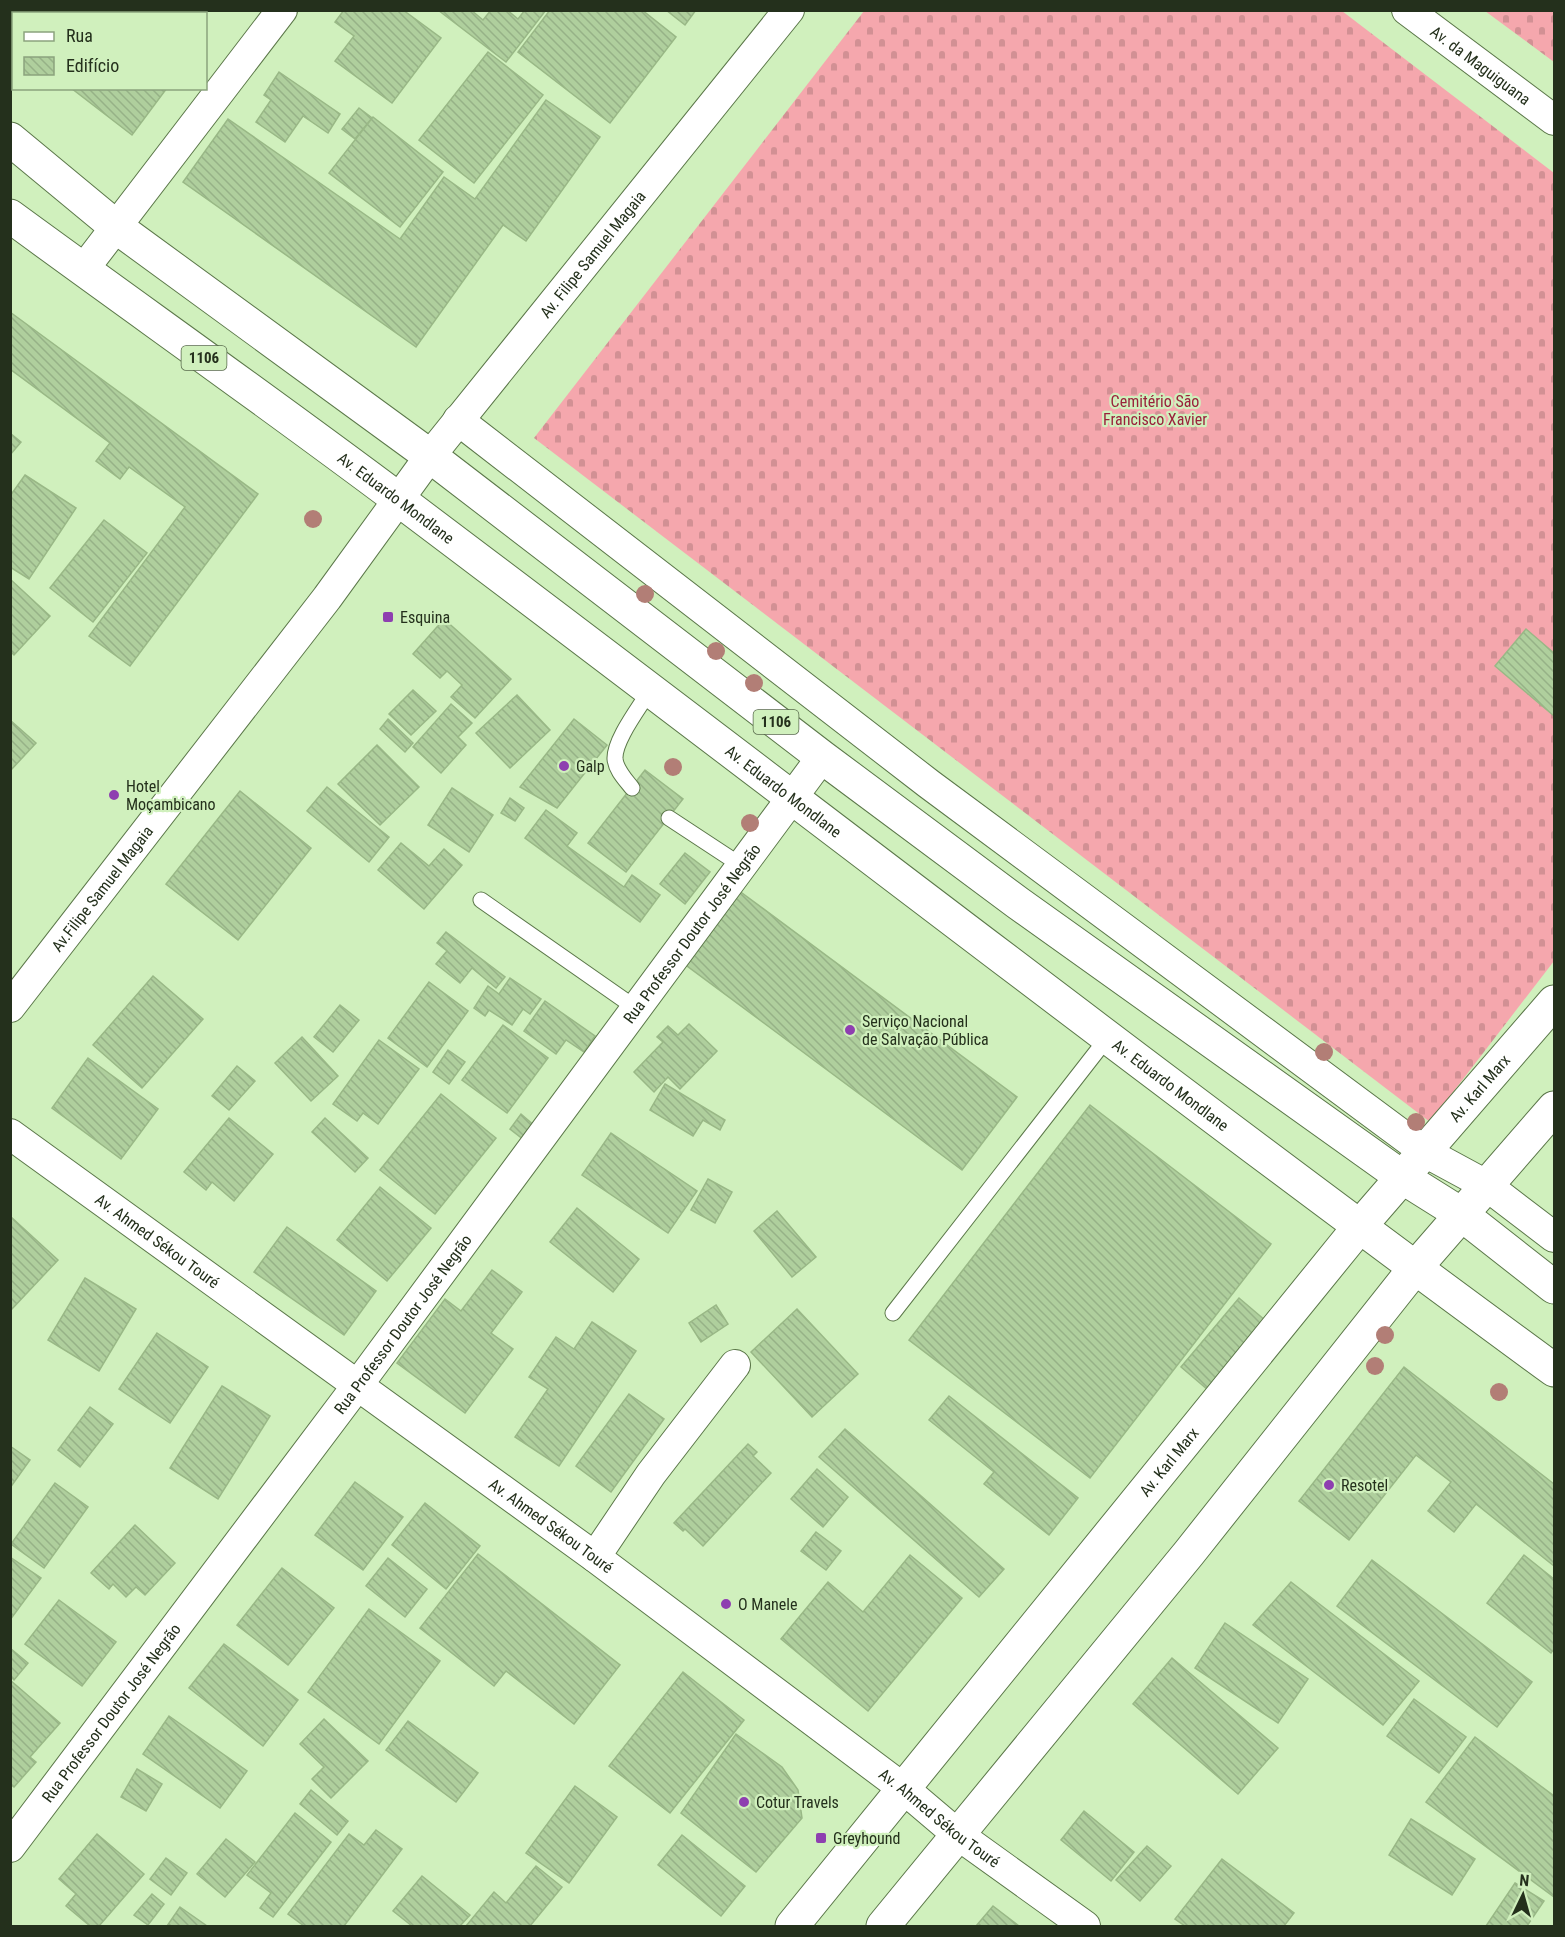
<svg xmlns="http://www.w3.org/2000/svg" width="1565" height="1937" font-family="'Roboto Condensed',sans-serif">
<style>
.cemetery{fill:url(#cemetery-stones)}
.building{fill:url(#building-back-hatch);stroke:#99b886;stroke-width:1.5}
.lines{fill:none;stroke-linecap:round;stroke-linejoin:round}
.service-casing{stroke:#5b7749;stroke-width:17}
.minor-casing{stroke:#5b7749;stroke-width:32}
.tertiary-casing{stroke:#5b7749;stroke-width:35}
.primary-casing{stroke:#5b7749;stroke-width:35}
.service{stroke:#fff;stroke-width:15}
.minor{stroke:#fff;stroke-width:30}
.tertiary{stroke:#fff;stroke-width:33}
.primary{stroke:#fff;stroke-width:33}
.tree{fill:#b27e76}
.poi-dot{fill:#8e3fb0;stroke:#d0f0bd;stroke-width:2}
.labels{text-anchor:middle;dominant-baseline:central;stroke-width:4.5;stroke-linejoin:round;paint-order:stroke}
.shield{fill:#d0f0bd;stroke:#586a4c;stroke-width:1.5}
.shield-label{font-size:15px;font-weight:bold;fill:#24301c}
.street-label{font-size:16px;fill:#24301c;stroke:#d0f0bd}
.park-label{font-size:16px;fill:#99213b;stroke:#d0f0bd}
.poi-label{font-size:16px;fill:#24301c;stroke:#d0f0bd;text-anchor:start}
</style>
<defs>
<pattern id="cemetery-stones" width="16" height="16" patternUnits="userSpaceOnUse" patternTransform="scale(1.5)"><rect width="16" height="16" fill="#f5a7ad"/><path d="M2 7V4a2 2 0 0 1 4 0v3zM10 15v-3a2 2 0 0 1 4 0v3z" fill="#d29094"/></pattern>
<pattern id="building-back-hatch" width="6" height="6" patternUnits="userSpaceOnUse" patternTransform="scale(1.5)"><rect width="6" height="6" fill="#afcf9d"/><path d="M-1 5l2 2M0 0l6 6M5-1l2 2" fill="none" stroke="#96b287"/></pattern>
</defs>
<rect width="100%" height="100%" fill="#d0f0bd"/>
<g class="cemetery">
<polygon points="864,11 1342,11 1554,173 1554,961 1430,1122 534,438"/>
<polygon points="1485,11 1554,11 1554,62"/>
</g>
<g class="building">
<polygon points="10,10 94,10 98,14 14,14 14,45 10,43"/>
<polygon points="344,10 403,10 441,38 392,103 335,61 354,36 335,22"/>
<polygon points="438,10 471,10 483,20 491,10 507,10 518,19 525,10 546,10 506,62"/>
<polygon points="550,10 642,10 676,37 610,123 518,52"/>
<polygon points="666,10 696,10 685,25"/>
<polygon points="488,52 543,95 474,183 419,140"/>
<polygon points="279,72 340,114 328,133 303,116 285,142 256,122 271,100 264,95"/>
<polygon points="71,88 167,88 132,135"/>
<polygon points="546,100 600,137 526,241 503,225 416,347 183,182 228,119 400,239 444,177 475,199"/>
<polygon points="359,108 372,118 355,139 342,129"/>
<polygon points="373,117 443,172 400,227 329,173"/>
<polygon points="10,312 258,494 130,666 89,636 185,507 129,467 120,479 96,461 110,443 10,369"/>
<polygon points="10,433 21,442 10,455"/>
<polygon points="25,475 76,508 29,579 10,567 10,496"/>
<polygon points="104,520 147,553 93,622 50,588"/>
<polygon points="10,579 50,616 14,655 10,651"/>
<polygon points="444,619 511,679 475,718 451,697 462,685 447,671 440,678 413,654"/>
<polygon points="1526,629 1554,653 1554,716 1495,666"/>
<polygon points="413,690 436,711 411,735 389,714"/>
<polygon points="517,695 550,730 510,768 476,733"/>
<polygon points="451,704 472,723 458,737 466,745 441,773 413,747"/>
<polygon points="388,719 413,743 405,752 380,729"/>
<polygon points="574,719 607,745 557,808 520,787"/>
<polygon points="10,720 36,743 10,771"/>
<polygon points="377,745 419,787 380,825 338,784"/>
<polygon points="645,770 683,799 626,872 588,843"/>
<polygon points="327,787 389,837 369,862 307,811"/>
<polygon points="452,788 493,815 469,852 428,825"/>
<polygon points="240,791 311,848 238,940 166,884"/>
<polygon points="510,798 524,808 515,821 501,813"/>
<polygon points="546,810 577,833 567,846 624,887 632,875 660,895 640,922 525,838"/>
<polygon points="401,843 429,866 444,849 462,865 424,909 378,870"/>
<polygon points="685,853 710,872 685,904 660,884"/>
<polygon points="738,890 1017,1097 962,1170 683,963"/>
<polygon points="446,932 505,977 496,988 472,968 460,983 436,964 447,951 437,943"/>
<polygon points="153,976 203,1019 142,1088 93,1045"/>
<polygon points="510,978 541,999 530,1014 523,1009 512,1025 489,1010 485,1016 474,1008 488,986 499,994"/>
<polygon points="429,982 468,1011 427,1067 388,1038"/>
<polygon points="545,1001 595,1036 584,1052 566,1040 556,1054 524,1031"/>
<polygon points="340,1005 359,1020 333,1052 314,1037"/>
<polygon points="689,1024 717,1051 680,1089 668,1077 654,1092 634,1072 663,1042 657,1037 668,1026 678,1035"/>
<polygon points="503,1025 548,1058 507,1113 462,1080"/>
<polygon points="302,1037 338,1076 311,1101 275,1063"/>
<polygon points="379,1040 419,1069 378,1124 363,1113 357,1121 333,1104"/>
<polygon points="448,1050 465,1062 449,1084 433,1072"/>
<polygon points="88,1058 158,1109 121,1159 52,1108"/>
<polygon points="237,1066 255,1081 229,1110 212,1096"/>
<polygon points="665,1084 725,1120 720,1130 703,1120 693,1136 650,1110"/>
<polygon points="441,1094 496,1138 435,1214 380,1170"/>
<polygon points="1090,1105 1271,1244 1090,1478 909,1340"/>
<polygon points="521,1114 535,1126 524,1140 510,1129"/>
<polygon points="229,1118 273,1154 234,1201 212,1182 206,1190 184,1172"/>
<polygon points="325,1118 368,1158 355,1172 312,1132"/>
<polygon points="611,1133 697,1191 668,1233 582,1175"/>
<polygon points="708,1179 732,1192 715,1223 691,1210"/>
<polygon points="380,1187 431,1228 387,1281 337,1240"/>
<polygon points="577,1208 639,1259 613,1292 550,1242"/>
<polygon points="777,1211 816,1257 792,1277 754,1231"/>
<polygon points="10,1216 58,1260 11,1310 10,1310"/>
<polygon points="287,1227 376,1291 344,1335 254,1272"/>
<polygon points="492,1270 522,1292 491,1333 513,1349 465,1413 397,1363 445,1299 461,1311"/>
<polygon points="85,1278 136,1309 99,1371 48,1340"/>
<polygon points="1239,1298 1266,1321 1208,1390 1181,1367"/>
<polygon points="716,1305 728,1324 701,1342 689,1323"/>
<polygon points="797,1309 858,1374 812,1417 751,1352"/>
<polygon points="592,1322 636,1351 559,1466 515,1437 548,1389 529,1377 556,1337 574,1349"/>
<polygon points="157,1333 208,1367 170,1423 119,1389"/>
<polygon points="1404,1367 1554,1484 1554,1566 1476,1504 1454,1532 1428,1511 1451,1482 1416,1455 1349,1540 1299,1501"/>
<polygon points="222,1386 270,1416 218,1499 170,1468"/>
<polygon points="629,1394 664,1419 611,1492 576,1466"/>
<polygon points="949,1396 1078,1498 1049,1535 984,1484 994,1472 929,1420"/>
<polygon points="90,1407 113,1424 80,1467 58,1450"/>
<polygon points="845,1429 1004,1569 979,1597 819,1457"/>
<polygon points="748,1444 757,1452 753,1456 771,1473 703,1546 685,1529 683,1531 674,1523"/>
<polygon points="10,1446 30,1460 10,1488"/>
<polygon points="817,1469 848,1497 823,1527 791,1499"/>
<polygon points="355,1482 403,1517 363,1570 315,1535"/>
<polygon points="55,1483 88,1507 44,1568 11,1544"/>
<polygon points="425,1503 480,1546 446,1589 392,1545"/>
<polygon points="135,1525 175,1563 145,1595 136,1587 126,1597 113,1584 109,1589 91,1573"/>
<polygon points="816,1532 841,1551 826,1570 801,1551"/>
<polygon points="478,1554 620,1665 574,1724 506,1671 494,1686 420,1628"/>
<polygon points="910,1555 962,1598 868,1711 781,1639 828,1582 863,1612"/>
<polygon points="1524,1555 1554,1579 1554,1649 1551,1653 1487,1603"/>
<polygon points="10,1557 41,1578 10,1620"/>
<polygon points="388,1558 427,1589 405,1617 366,1586"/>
<polygon points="1372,1560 1532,1682 1497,1727 1337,1606"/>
<polygon points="282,1568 334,1608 288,1665 237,1625"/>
<polygon points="1291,1582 1419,1681 1383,1725 1253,1625"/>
<polygon points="59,1600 116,1642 82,1686 25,1644"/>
<polygon points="369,1609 440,1661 379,1744 308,1692"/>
<polygon points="1225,1623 1308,1679 1278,1723 1195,1668"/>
<polygon points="224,1644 298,1700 263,1746 189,1688"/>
<polygon points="10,1648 28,1663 14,1680 10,1676"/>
<polygon points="1172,1658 1278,1748 1238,1794 1133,1704"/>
<polygon points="683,1672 744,1720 670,1813 609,1766"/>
<polygon points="10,1680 60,1723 30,1757 36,1762 14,1787 10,1784"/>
<polygon points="1414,1699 1466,1737 1439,1773 1387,1736"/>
<polygon points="169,1716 247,1771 220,1808 143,1754"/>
<polygon points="324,1719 368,1761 331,1798 312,1779 324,1767 300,1744"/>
<polygon points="408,1721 478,1773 456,1802 386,1750"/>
<polygon points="736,1734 782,1767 798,1790 802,1818 756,1872 681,1813"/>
<polygon points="1475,1737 1554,1796 1554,1897 1426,1802"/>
<polygon points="137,1769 162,1784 146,1811 121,1797"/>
<polygon points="575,1786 617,1817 569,1883 526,1853"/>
<polygon points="311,1790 348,1821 337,1835 300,1804"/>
<polygon points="1084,1811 1134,1852 1111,1881 1061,1840"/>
<polygon points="295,1813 331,1842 273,1917 260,1908 271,1893 247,1875"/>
<polygon points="1411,1819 1475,1859 1452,1895 1389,1855"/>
<polygon points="376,1830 402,1849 344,1926 304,1926 288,1914 349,1834 364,1845"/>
<polygon points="97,1834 144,1874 99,1926 90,1926 66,1906 76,1894 59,1879"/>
<polygon points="682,1835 745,1886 721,1916 658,1865"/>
<polygon points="226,1839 255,1862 225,1897 197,1874"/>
<polygon points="1147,1846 1171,1866 1140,1901 1116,1880"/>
<polygon points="166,1858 187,1873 171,1895 150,1879"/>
<polygon points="1222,1859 1294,1913 1284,1926 1210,1926 1208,1925 1207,1926 1185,1926 1175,1919"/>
<polygon points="536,1866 562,1887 530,1926 466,1926 494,1892 506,1903"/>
<polygon points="422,1876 470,1915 460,1926 412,1926 393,1911"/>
<polygon points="1515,1883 1544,1901 1527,1926 1486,1926"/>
<polygon points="152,1894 164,1904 148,1925 134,1915"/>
<polygon points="993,1906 1019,1926 976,1926"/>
<polygon points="180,1907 207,1926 167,1926"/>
</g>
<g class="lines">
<defs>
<g id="service">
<path d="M632,788C625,779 616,770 615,759C614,740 640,707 650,690"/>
<polyline points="669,818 742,866"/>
<polyline points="481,900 637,1009"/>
<polyline points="893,1313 1108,1037"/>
</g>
<g id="minor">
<path id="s1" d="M1407,10L1554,120"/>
<polyline points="83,270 282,10"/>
<polyline points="458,420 929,784 1425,1152 1486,1185 1554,1237"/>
<path id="s2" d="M10,1007L327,598L430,456L789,10"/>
<path id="s3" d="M10,1134L595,1557L904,1789L957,1834L1085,1926"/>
<polyline points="595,1557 651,1474 735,1365"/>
<path id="s4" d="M10,1847L357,1386L822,757"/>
</g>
<g id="tertiary">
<path id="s5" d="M792,1926L1360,1226L1554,1002"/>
<polyline points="883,1926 1189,1553 1415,1268 1554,1108"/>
</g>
<g id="primary">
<polyline points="10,139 115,226 430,456 822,757 1018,903 1402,1177 1461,1214 1554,1287"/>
<path id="s6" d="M10,216C141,312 273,405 402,502C786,791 1166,1086 1554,1370"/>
</g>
</defs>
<use href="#service" class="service-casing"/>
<use href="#minor" class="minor-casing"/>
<use href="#tertiary" class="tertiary-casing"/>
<use href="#primary" class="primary-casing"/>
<use href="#service" class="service"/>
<use href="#minor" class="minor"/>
<use href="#tertiary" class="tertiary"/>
<use href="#primary" class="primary"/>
</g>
<g class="tree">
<circle cx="313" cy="519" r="9"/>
<circle cx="645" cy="594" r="9"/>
<circle cx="716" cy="651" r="9"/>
<circle cx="754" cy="683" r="9"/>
<circle cx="673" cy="767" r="9"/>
<circle cx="750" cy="823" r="9"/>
<circle cx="1324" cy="1052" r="9"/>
<circle cx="1416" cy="1122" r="9"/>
<circle cx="1385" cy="1335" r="9"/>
<circle cx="1375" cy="1366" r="9"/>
<circle cx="1499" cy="1392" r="9"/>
</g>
<g class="poi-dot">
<rect x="382" y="611" width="12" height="12" rx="3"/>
<circle cx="564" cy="766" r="6"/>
<circle cx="114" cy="795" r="6"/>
<circle cx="850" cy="1030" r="6"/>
<circle cx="1329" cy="1485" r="6"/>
<circle cx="726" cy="1604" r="6"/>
<circle cx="744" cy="1802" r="6"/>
<rect x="815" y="1832" width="12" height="12" rx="3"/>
</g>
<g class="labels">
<g class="shield">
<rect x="181.5" y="346" width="45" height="24" rx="4.5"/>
<rect x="753.5" y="710" width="45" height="24" rx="4.5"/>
</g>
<g class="shield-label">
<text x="204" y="358">1106</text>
<text x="776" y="722">1106</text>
</g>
<g class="street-label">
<text stroke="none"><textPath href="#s1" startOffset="92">Av. da Maguiguana</textPath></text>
<text stroke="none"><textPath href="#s2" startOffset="952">Av. Filipe Samuel Magaia</textPath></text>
<text stroke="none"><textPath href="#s6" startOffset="478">Av. Eduardo Mondlane</textPath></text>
<text stroke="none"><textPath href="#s6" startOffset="964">Av. Eduardo Mondlane</textPath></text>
<text stroke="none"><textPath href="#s2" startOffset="150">Av.Filipe Samuel Magaia</textPath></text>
<text stroke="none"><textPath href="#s4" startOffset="1140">Rua Professor Doutor José Negrão</textPath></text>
<text stroke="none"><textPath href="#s6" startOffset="1450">Av. Eduardo Mondlane</textPath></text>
<text stroke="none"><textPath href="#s5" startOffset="1084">Av. Karl Marx</textPath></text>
<text stroke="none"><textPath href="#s3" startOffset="182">Av. Ahmed Sékou Touré</textPath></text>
<text stroke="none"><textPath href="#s4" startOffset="654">Rua Professor Doutor José Negrão</textPath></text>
<text stroke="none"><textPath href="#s5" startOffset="598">Av. Karl Marx</textPath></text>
<text stroke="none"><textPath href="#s3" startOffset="668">Av. Ahmed Sékou Touré</textPath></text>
<text stroke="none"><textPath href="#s4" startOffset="168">Rua Professor Doutor José Negrão</textPath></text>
<text stroke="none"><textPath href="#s3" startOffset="1154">Av. Ahmed Sékou Touré</textPath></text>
</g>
<g class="park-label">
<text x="1155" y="401">Cemitério São<tspan x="1155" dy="18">Francisco Xavier</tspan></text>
</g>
<g class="poi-label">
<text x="400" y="617">Esquina</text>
<text x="576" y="766">Galp</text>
<text x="126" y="786">Hotel<tspan x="126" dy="18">Moçambicano</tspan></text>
<text x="862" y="1021">Serviço Nacional<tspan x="862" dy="18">de Salvação Pública</tspan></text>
<text x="1341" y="1485">Resotel</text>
<text x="738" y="1604">O Manele</text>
<text x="756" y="1802">Cotur Travels</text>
<text x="833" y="1838">Greyhound</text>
</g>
</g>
<rect width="1565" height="1937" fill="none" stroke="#24301c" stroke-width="24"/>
<rect x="12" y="12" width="195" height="78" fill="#d0f0bd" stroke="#8ba37d" stroke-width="1.5"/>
<rect x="24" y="32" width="30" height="9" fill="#ffffff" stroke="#8ba37d" stroke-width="1.5"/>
<text x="66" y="42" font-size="18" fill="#24301c">Rua</text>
<rect x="24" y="57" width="30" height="18" fill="url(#building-back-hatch)" stroke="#8ba37d" stroke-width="1.5"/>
<text x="66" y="72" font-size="18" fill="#24301c">Edifício</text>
<g transform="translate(1523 1895) rotate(5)" stroke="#d0f0bd" stroke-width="4.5" paint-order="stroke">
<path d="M0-4.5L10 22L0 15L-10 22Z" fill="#24301c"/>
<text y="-9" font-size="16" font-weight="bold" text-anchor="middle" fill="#24301c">N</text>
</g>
</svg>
